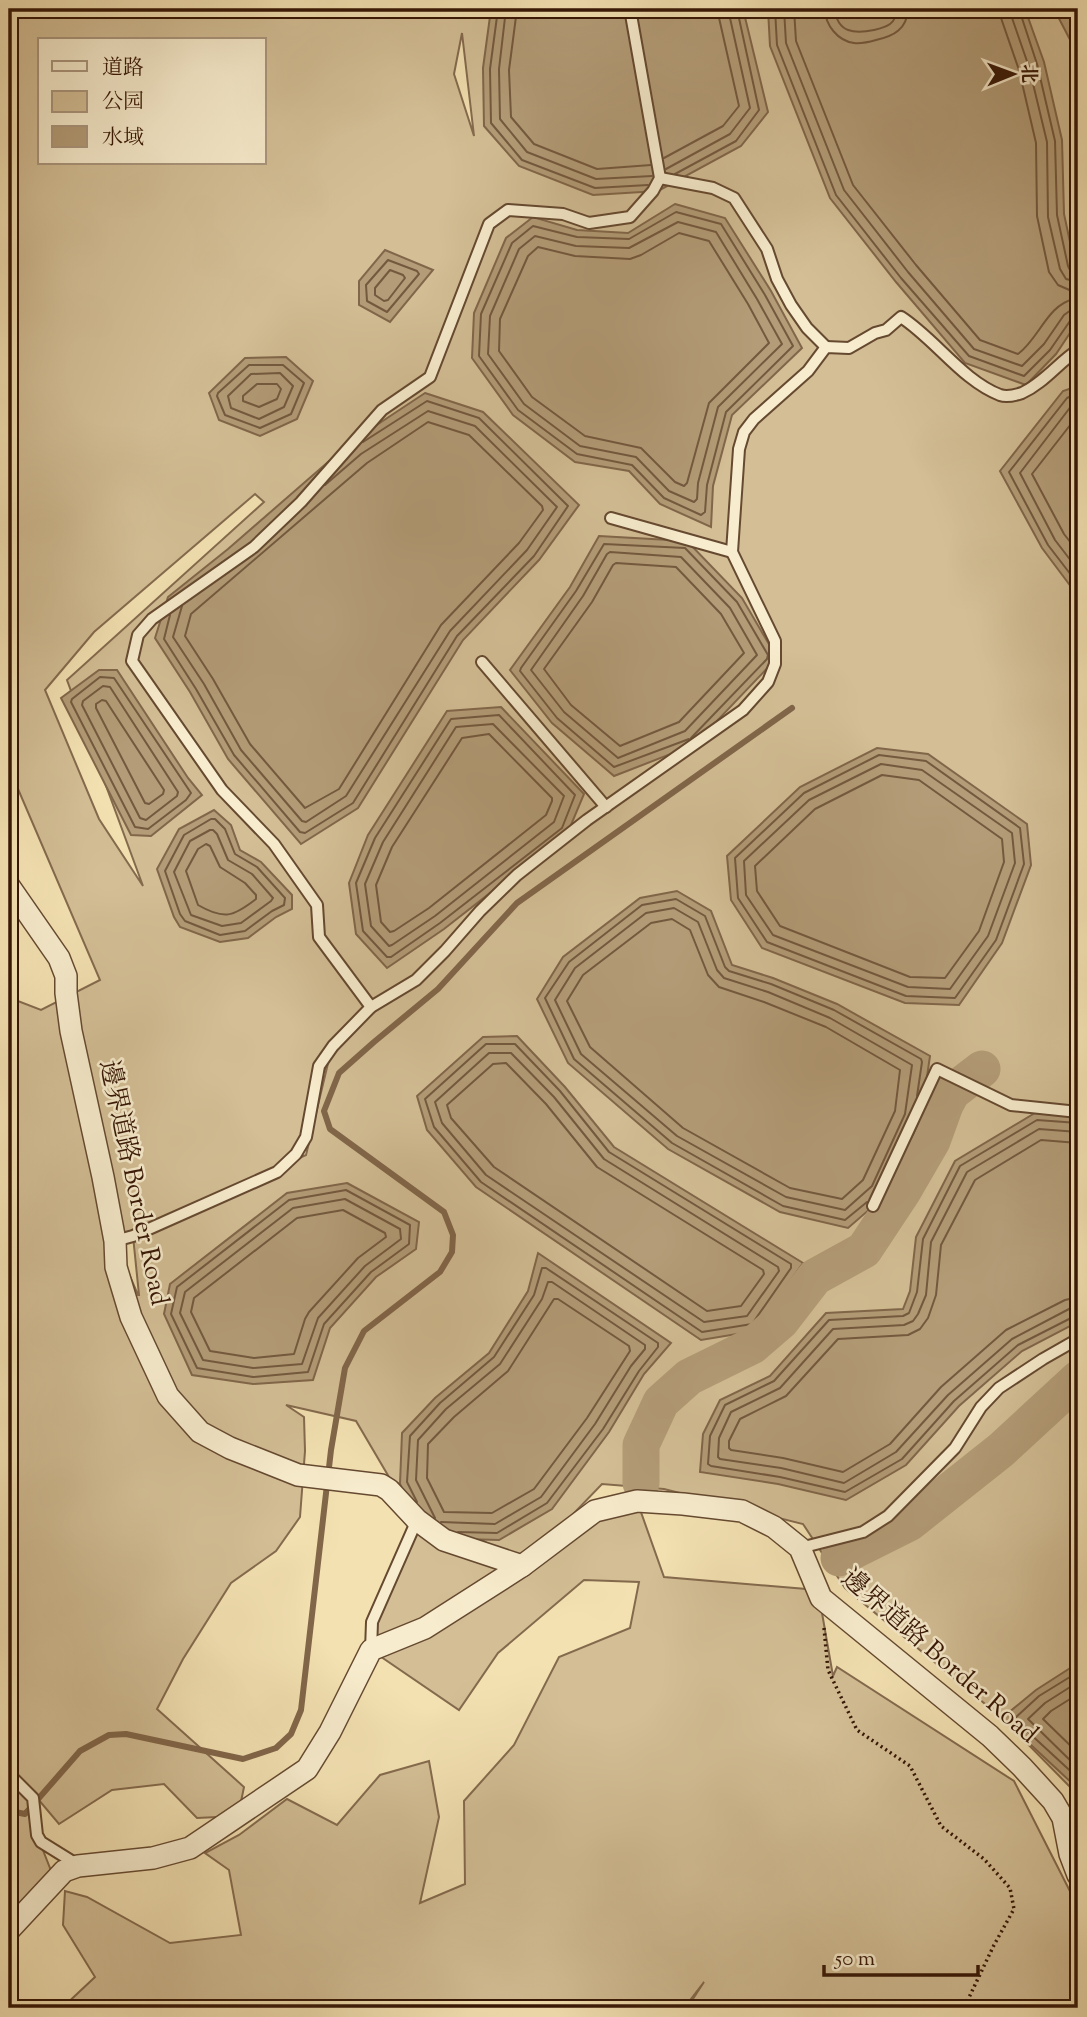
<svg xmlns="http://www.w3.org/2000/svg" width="1087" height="2017" font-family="'Sorts Mill Goudy','Noto Serif SC',serif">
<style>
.green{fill:#d3be95;stroke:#846a4d;stroke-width:2;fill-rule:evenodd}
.water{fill:#b39c77;stroke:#816649;stroke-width:2}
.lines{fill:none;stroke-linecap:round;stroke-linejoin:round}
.shore{stroke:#74593e;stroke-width:2}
.stream{stroke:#816649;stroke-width:6}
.river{stroke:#b39c77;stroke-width:37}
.service-casing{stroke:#654930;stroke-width:14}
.minor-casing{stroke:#654930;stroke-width:24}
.path{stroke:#361605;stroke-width:3.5;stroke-dasharray:2 3.5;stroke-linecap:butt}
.service{stroke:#f7eccd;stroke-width:10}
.minor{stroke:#f7eccd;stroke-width:21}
.labels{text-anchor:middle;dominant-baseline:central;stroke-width:5;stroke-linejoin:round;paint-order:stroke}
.street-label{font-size:26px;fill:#361605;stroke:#f7eccd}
</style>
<rect width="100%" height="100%" fill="#f3e1b2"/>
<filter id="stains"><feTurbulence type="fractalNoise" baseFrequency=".00286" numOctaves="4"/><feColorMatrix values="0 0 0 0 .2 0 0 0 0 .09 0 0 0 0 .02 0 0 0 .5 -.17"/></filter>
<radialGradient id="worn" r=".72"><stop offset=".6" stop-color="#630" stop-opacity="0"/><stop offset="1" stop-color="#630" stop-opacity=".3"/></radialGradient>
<g class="green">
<path d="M9,9H1078V1795L1002,1718L845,1588L803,1524L664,1489L602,1484L525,1564L603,1518L637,1501L664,1577L818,1590L833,1676L837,1667L1014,1781L1078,1907V2008H687L704,1982L684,2008H62L95,1977L63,1925L65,1891L87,1897L170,1943L241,1935L229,1870L205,1853L239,1835L287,1799L337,1825L380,1775L429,1761L439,1817L420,1903L465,1884L464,1801L514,1745L559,1657L630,1628L639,1582L584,1580L498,1653L459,1710L371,1650L372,1622L412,1531L521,1566L389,1477L356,1421L286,1405L304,1417L305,1451L300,1517L276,1551L231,1583L183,1659L157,1709L244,1787L238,1816L197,1818L164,1784L112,1790L59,1824L38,1799L9,1773V994L10,998L41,1010L100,980L9,768ZM462,33L474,136L454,74ZM40,40H264V163H40ZM255,494L264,502L67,680L143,886L99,819L45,690L94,632ZM330,1055L306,1155L282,1166L306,1137L312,1102ZM133,1236L139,1295H138L115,1241Z"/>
<polygon points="9,1775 25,1790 37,1835 59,1891 9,1911"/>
</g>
<g class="water">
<polygon points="491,9 743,9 768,112 741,146 658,191 593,195 519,166 484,126 483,68"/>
<polygon points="768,9 848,9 858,18 888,10 914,11 917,9 1025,9 1044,62 1062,140 1064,214 1078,279 1078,321 1056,354 1026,385 965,363 896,282 830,198 770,46"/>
<polygon points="1054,9 1078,9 1078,55"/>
<polygon points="675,204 725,218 771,291 802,348 732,415 713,486 711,527 660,504 629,471 575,462 513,415 472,358 474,313 506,238 533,217 577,230 628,233"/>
<polygon points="385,250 433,270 390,322 359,305 359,281"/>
<polygon points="286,357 313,381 297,419 260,436 219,420 209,393 245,358"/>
<polygon points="1078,386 1078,596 1042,548 1000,471 1063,391"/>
<polygon points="425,393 483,412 579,505 539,560 463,640 358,808 301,844 228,759 190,692 155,638 168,597 228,549 351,442"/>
<polygon points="599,536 687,541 742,598 777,658 694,745 614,776 552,723 510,670 570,587"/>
<polygon points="99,670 117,670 188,778 202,795 151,836 131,835 61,698"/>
<polygon points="501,707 584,794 568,832 444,929 387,968 356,934 349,883 368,835 447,711"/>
<polygon points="877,748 928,754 1027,824 1031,865 1002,943 959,1005 905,1003 762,948 731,900 727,856 800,787"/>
<polygon points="214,810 231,825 240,850 261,862 292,895 292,909 276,917 248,938 220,942 180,927 174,917 157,869 179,829"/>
<polygon points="677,891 711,911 732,965 773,978 837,1004 930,1056 921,1118 885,1196 848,1228 780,1212 668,1149 568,1063 537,999 563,957 640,898"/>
<polygon points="517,1036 565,1087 614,1147 803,1263 755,1331 701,1340 476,1187 427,1130 417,1096 483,1037"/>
<polygon points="1035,1113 1078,1117 1078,1322 1022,1351 959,1406 906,1465 846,1500 778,1484 700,1472 703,1434 720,1400 770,1376 826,1313 903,1309 910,1291 916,1237 955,1161"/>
<polygon points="347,1183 419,1222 416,1249 376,1277 330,1328 313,1380 253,1384 192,1375 164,1314 170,1284 287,1193"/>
<polygon points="538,1253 671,1343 644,1374 609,1432 552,1509 499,1540 428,1538 400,1484 402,1433 435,1398 489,1353 528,1291"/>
<polygon points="1078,1663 1078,1784 1074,1785 1002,1718 1036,1690"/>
</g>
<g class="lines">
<g class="shore">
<polyline points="498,9 490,69 491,123 522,160 595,188 648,185"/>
<polyline points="506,9 499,69 500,119 527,152 596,179 652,176"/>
<polyline points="517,9 509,70 511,117 534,144 597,169 651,165"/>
<polyline points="775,9 777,45 836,195 901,278 969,356 1024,376 1050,350 1070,321 1078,318"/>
<polyline points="784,9 786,43 844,190 908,272 974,349 1022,366 1044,344 1064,315 1071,310 1078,309"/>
<path d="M794,9L796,41L853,185L916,265L980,340L1018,354C1039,339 1047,305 1074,299L1076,295L1074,292L1058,285L1049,272L1037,216L1036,143L1019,70L1001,18L1000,9"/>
<path d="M825,9C825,25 838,41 854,43C862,44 869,42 876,40C894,36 907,29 908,9"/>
<path d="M835,9C837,33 855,34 874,30C887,27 896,24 897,9"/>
<polyline points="1010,9 1011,15 1029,67 1047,142 1048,217 1060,269 1066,279 1078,282"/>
<polyline points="1019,9 1037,64 1055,141 1057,215 1068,266 1071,272 1078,273"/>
<polyline points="664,158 723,126 739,106 717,9"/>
<polyline points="666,169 730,134 750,108 728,9"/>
<polyline points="675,174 736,141 759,110 737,9"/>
<polygon points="676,212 721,224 765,295 793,346 726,412 707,485 705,512 701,515 664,498 632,465 577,454 518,410 479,356 481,314 512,243 533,226 577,237 629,239"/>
<polygon points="678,222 716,232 757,299 782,344 718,407 698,483 697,499 694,502 669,491 636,457 580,446 524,404 488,354 490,316 519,249 535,236 576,246 629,248"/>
<polygon points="679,233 709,241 748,304 769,343 709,403 687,483 684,486 675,482 641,448 585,436 532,397 499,351 500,319 528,256 538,247 575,256 630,259 641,255"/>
<polygon points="388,260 417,271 419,274 387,312 367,301 366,285"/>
<polygon points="390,270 403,275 405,278 388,300 384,301 375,295 375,288"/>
<polygon points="249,365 283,365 304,383 291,414 260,428 225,415 217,396 218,393"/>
<polygon points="280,373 293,386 284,407 259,419 231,408 228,396 251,374"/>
<polygon points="257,384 277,384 281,389 277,399 259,407 243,401 243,396"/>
<polyline points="1078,393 1067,398 1009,472 1048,545 1078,584"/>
<polyline points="1078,402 1072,405 1020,473 1055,540 1078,570"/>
<polyline points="1078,415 1032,474 1064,534 1078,552"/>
<polygon points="428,422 469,435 542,506 543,510 519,543 441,625 339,789 305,808 250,744 213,679 185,636 191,614 367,463"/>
<polygon points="610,552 681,557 730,608 757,655 685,731 618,758 564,712 531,670 583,596 607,554"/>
<polygon points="616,563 676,567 721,614 744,653 679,722 620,746 571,705 544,669 592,602 613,565"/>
<polyline points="182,606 173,637 204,684 241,750 302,821 306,822 346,796 450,631 527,550 557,507 475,426 428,411 361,454 325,485"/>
<polyline points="170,615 164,639 196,689 234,755 300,832 305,833 353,803 457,636 534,556 568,506 479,418 427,401 363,442"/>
<polygon points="100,677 114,678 191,793 186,800 148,829 135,827 71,702 72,699"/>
<polygon points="103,686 110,687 178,792 177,796 146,820 140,818 82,705 83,701"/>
<polygon points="102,700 106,701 164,790 163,794 149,804 145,803 96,708 96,704"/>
<polygon points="499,715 575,795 562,828 440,923 391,957 387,957 363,931 356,883 375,838 451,719"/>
<polygon points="493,724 564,796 554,822 435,916 392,945 389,946 371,926 365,884 383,842 456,727"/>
<polygon points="489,734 552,798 552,801 546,815 429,908 394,931 390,932 381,922 376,885 392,847 462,738"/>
<polyline points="689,739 614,767 557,718 520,671 521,668 576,591 604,544 685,548 737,602 768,655 767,659 691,738"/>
<polygon points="879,755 926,761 1020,828 1024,864 996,940 955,998 906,996 767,942 738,898 735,858 804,793"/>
<polygon points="881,764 922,770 1012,833 1015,863 988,936 950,989 908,987 773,935 746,895 744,861 809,800"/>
<polygon points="882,775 919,780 1002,839 1004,862 979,931 945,978 910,977 780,926 757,891 755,866 815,809"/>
<polygon points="211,819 215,819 225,829 235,854 257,867 285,898 284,905 272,911 245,931 220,935 185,921 180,914 165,871 184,835"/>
<polygon points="210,830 213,830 217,834 228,860 252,874 273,898 271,901 241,923 222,926 191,915 174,872 190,841"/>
<path d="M206,844L210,846L220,867L245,883L256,895V899C233,917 224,920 198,905L186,871L198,849Z"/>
<polygon points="674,908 698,922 717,970 724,978 768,992 830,1018 912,1065 905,1114 872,1186 845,1210 786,1197 677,1136 581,1054 555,1000 575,968 646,913"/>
<polygon points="672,919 690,930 708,975 719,987 764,1002 826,1027 900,1070 895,1111 863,1180 842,1199 790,1188 683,1128 590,1047 567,1001 583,975 651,923"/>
<polygon points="486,1044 515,1044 560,1091 609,1152 791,1264 791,1268 752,1324 702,1332 481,1182 434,1127 425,1099"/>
<polygon points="489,1053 511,1053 554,1097 604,1159 778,1267 779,1271 747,1316 704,1322 486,1175 442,1123 435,1102"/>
<polygon points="506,1063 546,1104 597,1167 763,1270 764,1274 741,1306 707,1311 494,1167 451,1118 447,1105 493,1064"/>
<polyline points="1078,1123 1037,1120 960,1166 923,1239 917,1292 909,1313 903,1316 829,1320 774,1381 725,1405 710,1436 708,1464 711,1466 780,1477 845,1492 902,1459 954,1401 1018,1345 1073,1317 1078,1317"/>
<polyline points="1078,1132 1039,1129 967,1172 931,1242 926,1295 918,1314 913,1321 904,1325 833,1329 780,1388 731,1412 719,1438 718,1457 720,1459 781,1468 844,1483 896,1452 948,1395 1012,1339 1069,1309 1078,1308"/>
<polyline points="1078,1143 1041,1140 975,1180 941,1245 936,1295 928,1318 920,1329 908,1335 838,1339 786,1396 740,1419 729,1441 729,1448 731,1450 783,1458 843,1472 890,1444 941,1387 1006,1330 1065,1300 1078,1297"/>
<polygon points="346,1190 410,1225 409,1244 371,1272 324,1324 308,1372 253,1377 197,1368 171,1314 177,1287 289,1200"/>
<polygon points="345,1199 400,1229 401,1239 365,1266 318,1318 302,1364 253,1368 203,1360 180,1313 185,1292 293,1208"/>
<polyline points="867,1202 845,1220 783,1206 672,1143 574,1059 545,998 569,962 642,905 676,899 705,916 725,967 729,971 771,984 834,1010 921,1059 922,1062 917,1096"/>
<polygon points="343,1210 385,1233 386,1237 358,1258 309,1312 305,1319 294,1354 254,1358 210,1351 191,1312 194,1298 297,1218"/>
<polygon points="554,1299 558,1299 629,1346 630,1351 587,1418 534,1489 492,1513 444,1512 427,1478 428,1444 454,1417 508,1371"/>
<polyline points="417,1502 407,1482 410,1436 440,1403 494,1357 534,1295 542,1268 546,1268 658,1343 658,1347 639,1371 603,1429 547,1503 497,1533 458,1532"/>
<polyline points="435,1518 416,1480 418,1440 446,1409 500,1364 542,1299 548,1282 552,1282 645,1345 645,1349 631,1366 595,1424 541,1497 495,1524 441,1522"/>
<polyline points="1078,1672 1039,1696 1014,1719 1078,1778"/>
<polyline points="1078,1682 1045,1703 1028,1719 1078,1768"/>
<polyline points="1078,1694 1051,1711 1043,1719 1078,1753"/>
</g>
<polyline class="stream" points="9,1804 15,1812 25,1814 80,1751 109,1735 126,1734 243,1759 276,1748 291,1734 301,1710 331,1450 345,1368 364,1331 440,1272 452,1252 453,1235 444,1212 330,1129 324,1111 339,1073 374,1042 438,989 517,903 792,708"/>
<g class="river">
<polyline points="641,1483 641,1445 661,1402 689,1377 752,1346 781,1321 815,1277 864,1250 903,1191 932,1141 945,1105 952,1092 982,1069"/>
<polyline points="839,1558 909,1523 1001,1450 1078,1379"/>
</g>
<defs>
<g id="service">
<polyline points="660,178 713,188 734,198 767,249 777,279 791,305 807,328 826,347"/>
<polyline points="611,518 732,552"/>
<polyline points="482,662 606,807"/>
<polyline points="371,1007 319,937 317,905 274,844 222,790 132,661 138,635 152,619 254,547 301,502 382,410 430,377 489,224 508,210 563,214 589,223 630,217 653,191 660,178 630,9"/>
<polyline points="873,1206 937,1069 1011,1105 1078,1112"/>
<path d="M115,1241L133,1236L277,1172L296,1154L306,1137L319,1066L333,1046L371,1007L416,980L445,951L480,911L517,875L587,820L743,710L768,682L775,664V641L732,552L739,449L744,432L754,419L808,371L826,347L849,348L875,333L886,330L901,317C935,339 963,381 1000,395C1006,397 1016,395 1022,393C1044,383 1059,362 1078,350"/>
<polyline points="800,1548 863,1532 888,1516 955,1448 981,1407 999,1388 1043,1359 1078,1339"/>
<polyline points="371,1650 372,1622 417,1520"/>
<polyline points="9,1774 33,1798 37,1835 41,1842 78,1865"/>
</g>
<g id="minor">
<polyline points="9,886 59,958 66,976 66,993 71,1031 103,1177 115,1241 116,1267 131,1317 168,1396 200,1432 230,1448 298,1475 381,1485 389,1490 417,1520 444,1540 522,1566 595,1511 637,1501 683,1504 742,1511 774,1527 800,1548 821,1598 990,1736 1022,1767 1053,1801 1063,1818 1070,1854 1078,1875"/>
<polyline points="9,1930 64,1871 78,1866 153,1858 190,1848 307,1769 330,1732 371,1650 425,1628 522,1566"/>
</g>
</defs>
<use href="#service" class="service-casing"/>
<use href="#minor" class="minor-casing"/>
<polyline class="path" points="824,1628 828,1670 857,1730 910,1766 941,1826 984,1859 1010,1888 1014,1909 994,1945 964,2008"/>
<use href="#service" class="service"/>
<use href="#minor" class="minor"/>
</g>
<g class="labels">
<g class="street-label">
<text transform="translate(133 1183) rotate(78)">邊界道路 Border Road</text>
<text transform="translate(939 1657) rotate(41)">邊界道路 Border Road</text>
</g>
</g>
<rect width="1087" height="2017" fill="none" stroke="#f3e1b2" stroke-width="35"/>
<rect x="10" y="10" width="1066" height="1996" fill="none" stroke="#361605" stroke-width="3.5"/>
<rect x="18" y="18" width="1052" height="1982" fill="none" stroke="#361605" stroke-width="2"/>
<rect x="38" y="38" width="228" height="126" fill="#f7eccd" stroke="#aa967d" stroke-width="2"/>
<rect x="52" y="61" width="35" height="10" fill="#f7eccd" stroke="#aa967d" stroke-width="2"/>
<text x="102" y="74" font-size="21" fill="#361605">道路</text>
<rect x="52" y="91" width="35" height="21" fill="#d3be95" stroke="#aa967d" stroke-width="2"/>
<text x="102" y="108" font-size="21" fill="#361605">公园</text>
<rect x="52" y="126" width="35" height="21" fill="#b39c77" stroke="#aa967d" stroke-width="2"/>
<text x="102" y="144" font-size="21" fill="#361605">水域</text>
<g transform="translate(1013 74) rotate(89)" stroke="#f7eccd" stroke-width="5" paint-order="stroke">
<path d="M0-5L12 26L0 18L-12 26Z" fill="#361605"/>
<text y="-10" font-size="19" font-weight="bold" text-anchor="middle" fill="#361605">北</text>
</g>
<path d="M824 1965v10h154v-10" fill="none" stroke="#361605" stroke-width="3.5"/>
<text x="835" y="1965" font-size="21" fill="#361605" stroke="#f7eccd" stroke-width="5" paint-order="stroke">50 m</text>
<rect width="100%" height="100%" filter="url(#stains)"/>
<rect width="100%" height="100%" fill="url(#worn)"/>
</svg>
